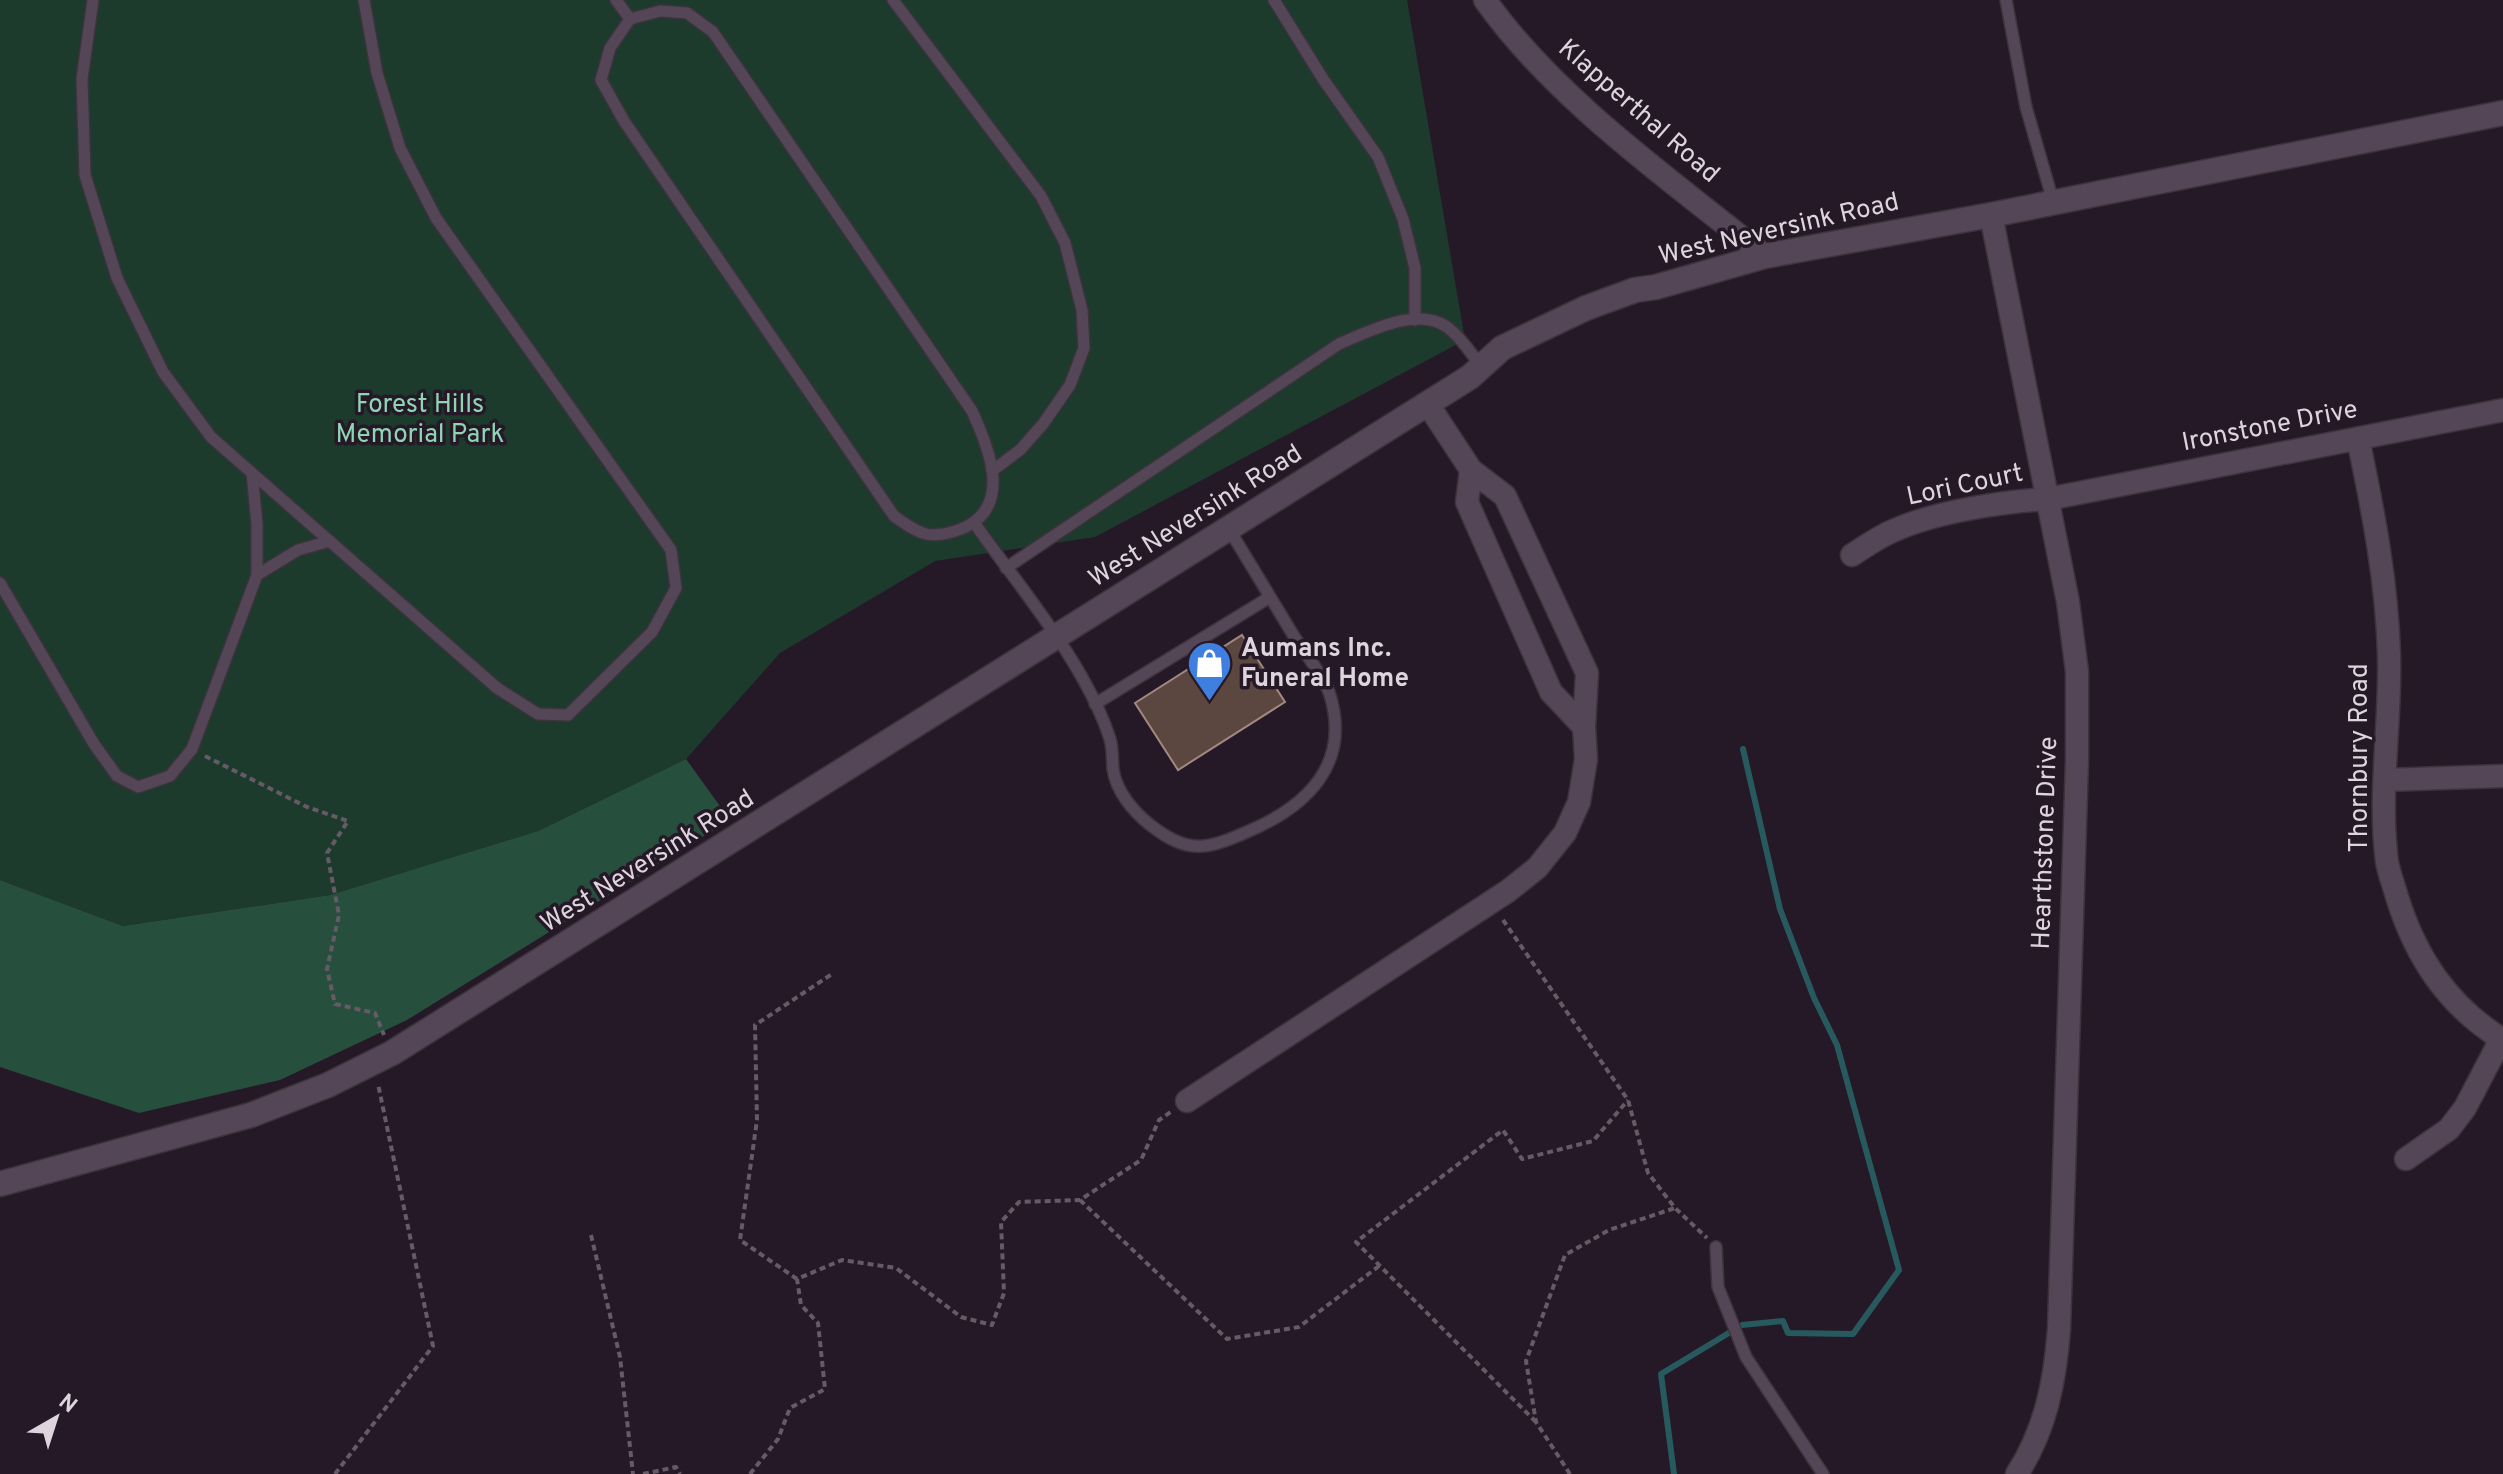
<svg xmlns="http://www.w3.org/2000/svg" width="2503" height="1474" font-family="Overpass,sans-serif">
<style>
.green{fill:#1c3b2d}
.forest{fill:#264f3d}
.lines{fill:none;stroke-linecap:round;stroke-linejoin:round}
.stream{stroke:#265a5f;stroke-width:6}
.building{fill:#5c4640;stroke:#a18881;stroke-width:2}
.service-casing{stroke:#3c333d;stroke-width:14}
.minor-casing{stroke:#3c333d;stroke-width:25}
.tertiary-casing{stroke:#3c333d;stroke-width:27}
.path{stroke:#665a67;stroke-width:4;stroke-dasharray:6 4;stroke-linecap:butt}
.service{stroke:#544656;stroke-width:11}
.minor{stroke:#544656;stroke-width:22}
.tertiary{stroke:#544656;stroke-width:24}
.labels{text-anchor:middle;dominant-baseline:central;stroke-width:7;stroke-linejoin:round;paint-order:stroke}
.street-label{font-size:26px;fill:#ddd4de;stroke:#261927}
.park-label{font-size:26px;fill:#8ed5b4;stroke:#261927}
.poi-label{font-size:26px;font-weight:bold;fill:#ddd4de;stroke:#261927;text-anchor:start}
</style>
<rect width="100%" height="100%" fill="#261927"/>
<polygon class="green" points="0,0 1407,0 1465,340 1095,537 935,561 780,653 686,759 538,831 330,895 123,926 0,880"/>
<polygon class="forest" points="686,759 730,820 407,1020 280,1080 139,1113 0,1067 0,880 123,926 330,895 538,831"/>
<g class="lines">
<polyline class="stream" points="1674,1474 1661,1374 1742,1325 1783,1321 1788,1333 1853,1334 1899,1270 1837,1045 1814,998 1780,909 1743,749"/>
</g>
<polygon class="building" points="1242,635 1285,702 1178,770 1135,703"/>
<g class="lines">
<defs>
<g id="service">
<polyline points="93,0 82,79 85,175 117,278 163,372 211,437 497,688 538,714 568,715 652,632 676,588 671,550 436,218 400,148 377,73 364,0"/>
<polyline points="616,0 630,19"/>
<polyline points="893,0 1041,196 1065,243 1082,310 1084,348 1070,385 1043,424 1020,450 992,471"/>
<polyline points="1274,0 1323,79 1378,157 1403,219 1415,268 1415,320"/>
<polyline points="2006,0 2026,107 2053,201"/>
<path d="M660,11L687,13L713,32L972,411C989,448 1014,508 961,529C930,541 919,534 894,516L624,121L601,80L610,48L630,19Z"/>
<path d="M975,524C1020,588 1086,664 1110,739C1113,749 1112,759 1113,769C1116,791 1133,811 1149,824C1188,855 1206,850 1249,831C1307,806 1351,764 1330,695C1324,676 1303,651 1292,633C1271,598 1250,564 1229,529"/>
<path d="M1006,568L1339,344C1370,331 1424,302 1453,332C1464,342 1472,355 1482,367"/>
<polyline points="257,575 298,550 330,541"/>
<polyline points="0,583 94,744 117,776 138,787 170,776 192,749 257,575 257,524 252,473"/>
<polyline points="1095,704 1270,597"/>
<polyline points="1716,1247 1718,1287 1746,1357 1823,1474"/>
</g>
<g id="minor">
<path d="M1485,0C1555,99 1671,180 1765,256"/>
<path d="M1991,215L2068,602L2077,672V760L2059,1329C2055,1381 2046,1429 2017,1474"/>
<polyline points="1427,403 1471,470"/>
<path d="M2358,439C2373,510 2387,582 2389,655C2391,724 2378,793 2387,862C2389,873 2394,886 2397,897C2416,958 2448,1006 2503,1040"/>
<path d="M1852,555C1866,546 1880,536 1895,530C1938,511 2002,502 2048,499L2503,410"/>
<polyline points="2385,780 2503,776"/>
<polyline points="1187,1101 1508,891 1537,868 1565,833 1579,802 1586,759 1584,727 1587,673 1505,496 1471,470 1467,502 1551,692 1584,727"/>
<polyline points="2406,1159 2449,1129 2465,1108 2501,1039"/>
</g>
<polyline id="tertiary" points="0,1184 251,1115 328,1085 392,1053 1470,377 1502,348 1586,308 1635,290 1656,287 1765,256 1991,215 2503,113"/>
</defs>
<use href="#service" class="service-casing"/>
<use href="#minor" class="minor-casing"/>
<use href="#tertiary" class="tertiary-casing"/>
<g class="path">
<polyline points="205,756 307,807 348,821 327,853 339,915 327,969 335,1004 375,1013 384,1035"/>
<polyline points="1503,920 1628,1100 1648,1173 1675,1208 1707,1238"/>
<polyline points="1080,1200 1227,1339 1299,1327 1379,1266"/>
<polyline points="591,1235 620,1357 633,1474"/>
<polyline points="797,1279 740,1240 757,1120 755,1025 832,974"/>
<polyline points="1536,1422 1356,1242 1503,1130 1522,1159 1593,1141 1628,1100"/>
<polyline points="335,1474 433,1346 378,1084"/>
<polyline points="643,1474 676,1467 680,1474"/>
<polyline points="750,1474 778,1439 790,1408 825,1389 818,1323 801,1305 797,1279 842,1260 896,1268 961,1317 992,1325 1004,1293 1001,1222 1019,1202 1080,1200 1141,1160 1159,1120 1172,1111"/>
<polyline points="1570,1474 1536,1422 1526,1361 1565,1255 1609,1230 1675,1208"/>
</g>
<use href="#service" class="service"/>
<use href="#minor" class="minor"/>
<use href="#tertiary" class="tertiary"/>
</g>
<defs>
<symbol id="shop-pin" viewBox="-11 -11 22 30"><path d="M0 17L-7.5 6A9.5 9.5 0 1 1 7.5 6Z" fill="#3f7fe0" stroke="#261927"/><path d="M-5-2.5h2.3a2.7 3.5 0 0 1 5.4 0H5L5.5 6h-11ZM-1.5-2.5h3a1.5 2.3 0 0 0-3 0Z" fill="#fff"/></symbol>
</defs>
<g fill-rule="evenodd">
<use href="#shop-pin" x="1184" y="638" width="51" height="69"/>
</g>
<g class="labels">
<g class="street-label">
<text transform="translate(1638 112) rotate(41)">Klapperthal Road</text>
<text transform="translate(1779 230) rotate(-13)">West Neversink Road</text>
<text transform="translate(2270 427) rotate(-11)">Ironstone Drive</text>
<text transform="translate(1965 486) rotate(-12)">Lori Court</text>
<text transform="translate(1196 517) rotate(-32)">West Neversink Road</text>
<text transform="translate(2360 758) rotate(-90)">Thornbury Road</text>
<text transform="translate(2046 843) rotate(-88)">Hearthstone Drive</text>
<text transform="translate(648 862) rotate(-32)">West Neversink Road</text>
</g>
<g class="park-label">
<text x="420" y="405">Forest Hills<tspan x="420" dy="30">Memorial Park</tspan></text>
</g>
<g class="poi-label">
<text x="1241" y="649">Aumans Inc.<tspan x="1241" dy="30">Funeral Home</tspan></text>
</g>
</g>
<g transform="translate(56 1418) rotate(39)" stroke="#261927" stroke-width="6" paint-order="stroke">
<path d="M0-6L14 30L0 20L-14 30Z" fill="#ddd4de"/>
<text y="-12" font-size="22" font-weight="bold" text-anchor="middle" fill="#ddd4de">N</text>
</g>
</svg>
